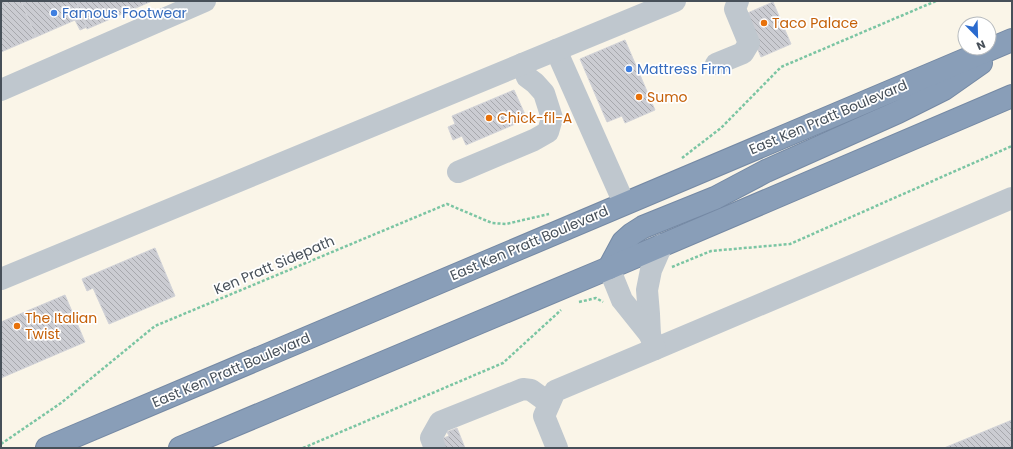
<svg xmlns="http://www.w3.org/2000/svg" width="1013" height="449" font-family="Poppins,sans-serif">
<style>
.commercial{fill:#faf5e8;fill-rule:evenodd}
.building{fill:url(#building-back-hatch);stroke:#d2d3d8}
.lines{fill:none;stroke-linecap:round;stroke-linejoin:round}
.highway-casing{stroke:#7589a4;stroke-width:24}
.path{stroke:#7bc5a3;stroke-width:2.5;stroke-dasharray:3 2;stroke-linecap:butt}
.minor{stroke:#bfc7ce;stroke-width:22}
.highway{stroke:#899eb8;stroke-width:22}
.shop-dot{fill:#3f7fe0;stroke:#fff;stroke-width:1.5}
.food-dot{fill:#e8710a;stroke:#fff;stroke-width:1.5}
.labels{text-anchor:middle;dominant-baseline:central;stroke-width:3.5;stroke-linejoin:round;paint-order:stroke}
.shop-label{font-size:14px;fill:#366cbe;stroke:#fff;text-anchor:start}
.food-label{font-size:14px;fill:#c56008;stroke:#fff;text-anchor:start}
.street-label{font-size:14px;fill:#475059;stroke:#fff}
</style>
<defs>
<pattern id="building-back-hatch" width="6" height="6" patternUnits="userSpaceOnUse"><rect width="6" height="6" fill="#cbccd2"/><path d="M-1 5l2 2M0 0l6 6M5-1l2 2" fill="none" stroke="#a7a8ad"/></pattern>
</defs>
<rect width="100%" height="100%" fill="#f0eeed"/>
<path class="commercial" d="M1,1H1012V448H1ZM965,24H989V48H965Z"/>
<g class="building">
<polygon points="1,1 21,1 36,37 1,52"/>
<polygon points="21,1 76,1 87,27 80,30 75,20 36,37"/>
<polygon points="76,1 152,1 87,29"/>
<polygon points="773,2 791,44 761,57 743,15"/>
<polygon points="625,40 655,110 625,123 622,116 607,122 580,59"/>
<polygon points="514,90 527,119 466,145 462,136 453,140 448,127 455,124 452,116"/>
<polygon points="155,248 175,296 109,324 93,288 87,291 82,279"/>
<polygon points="65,295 85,342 1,378 1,322"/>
<polygon points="1012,420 1012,448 944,448"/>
<polygon points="457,428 465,448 444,448 441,439 449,436 447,432"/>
</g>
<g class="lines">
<defs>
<g id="highway">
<polyline points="609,268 623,242 632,234 643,227 715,198 766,171 898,112 944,89 981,63"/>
<polyline points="47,448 1012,40"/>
<polyline points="180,448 609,268 1012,96"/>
</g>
</defs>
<use href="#highway" class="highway-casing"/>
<g class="path">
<polyline points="682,158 721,128 781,67 936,1"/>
<polyline points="672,267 711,251 790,244 1012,146"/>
<polyline points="579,302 596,298 603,302"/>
<polyline points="1,444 61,403 155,326 447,204 492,223 506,224 549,214"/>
<polyline points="303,448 503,363 561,310"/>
</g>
<g class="minor">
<polyline points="556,50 624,203"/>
<polyline points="716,64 743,53 749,43 735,9 738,1"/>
<polyline points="1,90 205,1"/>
<polyline points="458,172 534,140 548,132 552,118 544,93 535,83 527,77 522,64"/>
<polyline points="1,279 675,1"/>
<polyline points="650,335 649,314 647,290 651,270 662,245"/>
<polyline points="655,349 1012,198"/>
<polyline points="435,448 431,438 440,422 523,389 531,390 549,403"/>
<polyline points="557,448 544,416 555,391 655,349 650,335 622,300 609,268"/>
</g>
<use href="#highway" class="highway"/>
</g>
<g class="shop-dot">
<circle cx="54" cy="13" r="4"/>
<circle cx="629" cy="69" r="4"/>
</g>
<g class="food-dot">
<circle cx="764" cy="23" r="4"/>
<circle cx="639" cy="97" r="4"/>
<circle cx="489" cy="118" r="4"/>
<circle cx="17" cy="326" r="4"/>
</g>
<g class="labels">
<g class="shop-label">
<text x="62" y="13">Famous Footwear</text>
<text x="637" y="69">Mattress Firm</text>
</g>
<g class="food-label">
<text x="772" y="23">Taco Palace</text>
<text x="647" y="97">Sumo</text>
<text x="497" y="118">Chick-fil-A</text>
<text x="25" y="318">The Italian<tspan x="25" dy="16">Twist</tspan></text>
</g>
<g class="street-label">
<text transform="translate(828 117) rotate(-23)">East Ken Pratt Boulevard</text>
<text transform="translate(529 243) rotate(-23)">East Ken Pratt Boulevard</text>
<text transform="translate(274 265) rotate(-23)">Ken Pratt Sidepath</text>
<text transform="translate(231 370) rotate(-23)">East Ken Pratt Boulevard</text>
</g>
</g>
<rect width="1013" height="449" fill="none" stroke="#475059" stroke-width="4"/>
<g transform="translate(977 36) rotate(157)"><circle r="19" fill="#ffffff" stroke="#b5b9bd"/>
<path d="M0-3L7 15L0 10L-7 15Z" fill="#2a6ace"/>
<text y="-6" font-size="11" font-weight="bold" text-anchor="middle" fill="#475059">N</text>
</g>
</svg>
